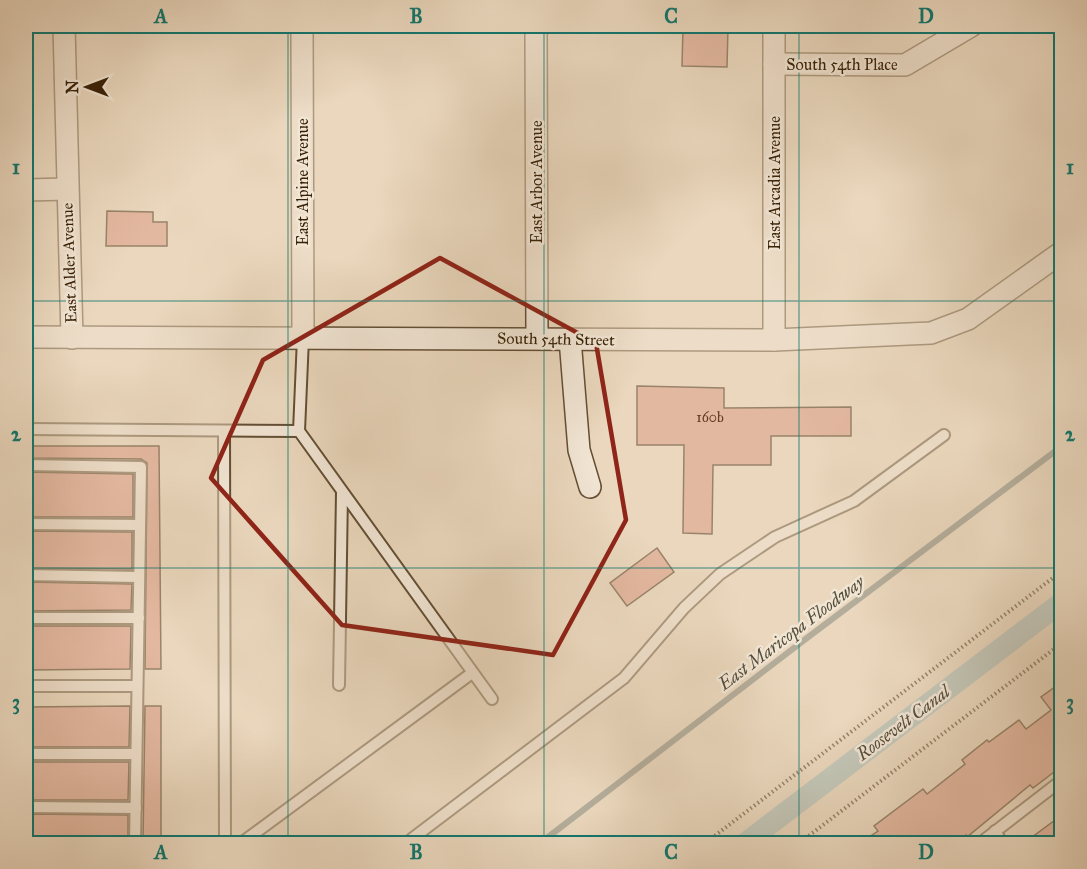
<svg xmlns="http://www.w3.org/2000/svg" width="1087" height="869" font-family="'IM FELL Great Primer',serif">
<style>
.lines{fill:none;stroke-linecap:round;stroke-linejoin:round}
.stream{stroke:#737b71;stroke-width:6}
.canal{stroke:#9ab8b9;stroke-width:21}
.building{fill:#db937c;stroke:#382005;stroke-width:1.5}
.service-casing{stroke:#644e33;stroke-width:14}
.minor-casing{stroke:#644e33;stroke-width:24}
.path{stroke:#382005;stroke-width:4;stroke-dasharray:1.5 3;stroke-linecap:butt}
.service{stroke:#f1e5d4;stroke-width:10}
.minor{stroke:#f1e5d4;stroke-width:21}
.marked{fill:none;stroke:#8f2418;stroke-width:4.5;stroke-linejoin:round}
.grid{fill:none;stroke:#0f766e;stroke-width:1.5;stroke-opacity:0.55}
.labels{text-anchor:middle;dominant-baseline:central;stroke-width:5;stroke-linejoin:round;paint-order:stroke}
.number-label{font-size:14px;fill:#613d23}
.street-label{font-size:16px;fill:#382005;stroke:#f1e5d4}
.water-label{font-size:18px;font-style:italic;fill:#554e3b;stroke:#f1e5d4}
.neatline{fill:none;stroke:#0f766e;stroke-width:2}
.grid-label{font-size:20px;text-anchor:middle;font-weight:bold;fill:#0f766e}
</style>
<rect width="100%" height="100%" fill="#ead7bd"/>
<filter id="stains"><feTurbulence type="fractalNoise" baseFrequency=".00333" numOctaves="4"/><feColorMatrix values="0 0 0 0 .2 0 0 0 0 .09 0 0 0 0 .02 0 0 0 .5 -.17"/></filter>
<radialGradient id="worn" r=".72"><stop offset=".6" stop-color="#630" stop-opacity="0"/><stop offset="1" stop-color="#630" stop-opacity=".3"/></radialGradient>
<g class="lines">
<polyline class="stream" points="539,844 803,641 1062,446"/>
<polyline class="canal" points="744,844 1062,602"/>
</g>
<g class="building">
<polygon points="683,27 728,28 727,67 682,66"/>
<polygon points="107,211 153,212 153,222 167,222 167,246 106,246"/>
<polygon points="637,386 724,388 724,408 851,407 851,436 771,436 771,465 713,465 712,534 683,533 684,445 637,445"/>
<polygon points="26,446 159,446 161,669 145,669 147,463 141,459 26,458"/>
<polygon points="26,472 133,474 133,517 26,517"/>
<polygon points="26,531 132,532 132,569 26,568"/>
<polygon points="657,548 674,572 627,606 610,583"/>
<polygon points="26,582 132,584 131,610 26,611"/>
<polygon points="26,626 131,626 130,669 26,670"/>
<polygon points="1062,682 1062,766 1033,788 1030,785 967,837 966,835 955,843 860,843 878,831 874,826 923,789 927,794 965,764 962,760 987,740 989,742 1019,720 1026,729 1051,710 1041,697"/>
<polygon points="130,706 129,747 26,747 26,707"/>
<polygon points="145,706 161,706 161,843 143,843"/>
<polygon points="26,762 129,762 128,800 26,800"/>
<polygon points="26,814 128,815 128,843 26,843"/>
<polygon points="1062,815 1062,843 1024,843"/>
</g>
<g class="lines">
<defs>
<g id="service">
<polyline points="303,338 299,431 492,699"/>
<polyline points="26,429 299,431"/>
<polyline points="224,431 225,844"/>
<polyline points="26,465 141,467 135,844"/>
<polyline points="26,524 140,525"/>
<polyline points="26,575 139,577"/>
<polyline points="26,618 139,618"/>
<polyline points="339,685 342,492"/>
<polyline points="26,686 137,686"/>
<polyline points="26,754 136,754"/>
<polyline points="26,807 136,808"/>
<polyline points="995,831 1003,844"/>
<polyline points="240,844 472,673"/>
<polyline points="405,844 624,678 684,608 720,574 775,537 854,501 944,435"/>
<polyline points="979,844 1062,780"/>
</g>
<g id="minor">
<polyline points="64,26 72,338"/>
<polyline points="302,26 303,338"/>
<polyline points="536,26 537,338"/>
<polyline points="774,26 774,340"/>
<polyline points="774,64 905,65 971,26"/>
<polyline points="26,190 67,189"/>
<polyline points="26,337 774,340 931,333 968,319 1062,252"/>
<polyline points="570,339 579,450 590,487"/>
</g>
</defs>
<use href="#service" class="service-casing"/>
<use href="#minor" class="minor-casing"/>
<g class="path">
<polyline points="704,844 1062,571"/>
<polyline points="798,844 1062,643"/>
</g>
<use href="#service" class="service"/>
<use href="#minor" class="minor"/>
</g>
<path d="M0 0H1087V869H0ZM440,258L596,343L626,520L553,655L342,625L211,478L263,360Z" fill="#ead7bd" fill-opacity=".55" fill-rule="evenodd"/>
<path class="marked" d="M440,258L596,343L626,520L553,655L342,625L211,478L263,360Z"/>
<path class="grid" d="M288,26V844M544,26V844M799,26V844M26,301H1062M26,568H1062"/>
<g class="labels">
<g class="number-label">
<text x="710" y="417">160b</text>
</g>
<g class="street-label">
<text x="842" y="64">South 54th Place</text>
<text transform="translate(302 182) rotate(-90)">East Alpine Avenue</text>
<text transform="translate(536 182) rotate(-90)">East Arbor Avenue</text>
<text transform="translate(774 183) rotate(-90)">East Arcadia Avenue</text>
<text transform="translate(69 263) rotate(-92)">East Alder Avenue</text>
<text transform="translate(556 339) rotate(1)">South 54th Street</text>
</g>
<g class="water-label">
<text transform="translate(791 633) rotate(-37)">East Maricopa Floodway</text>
<text transform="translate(903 723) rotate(-37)">Roosevelt Canal</text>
</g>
</g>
<rect width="1087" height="869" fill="none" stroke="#ead7bd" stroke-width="66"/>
<g transform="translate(87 87) rotate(270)" stroke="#f1e5d4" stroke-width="4.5" paint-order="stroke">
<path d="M0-4.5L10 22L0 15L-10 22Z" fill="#382005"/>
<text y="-9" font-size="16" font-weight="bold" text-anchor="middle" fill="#382005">N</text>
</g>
<rect x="33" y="33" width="1021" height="803" class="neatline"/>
<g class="grid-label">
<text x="161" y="23">A</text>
<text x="416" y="23">B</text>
<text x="671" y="23">C</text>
<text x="926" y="23">D</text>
<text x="16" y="174">1</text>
<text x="1070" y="174">1</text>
<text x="16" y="441">2</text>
<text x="1070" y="441">2</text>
<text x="16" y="709">3</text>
<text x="1070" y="709">3</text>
<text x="161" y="859">A</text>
<text x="416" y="859">B</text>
<text x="671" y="859">C</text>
<text x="926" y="859">D</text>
</g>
<rect width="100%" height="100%" filter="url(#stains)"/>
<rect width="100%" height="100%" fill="url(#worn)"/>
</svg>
